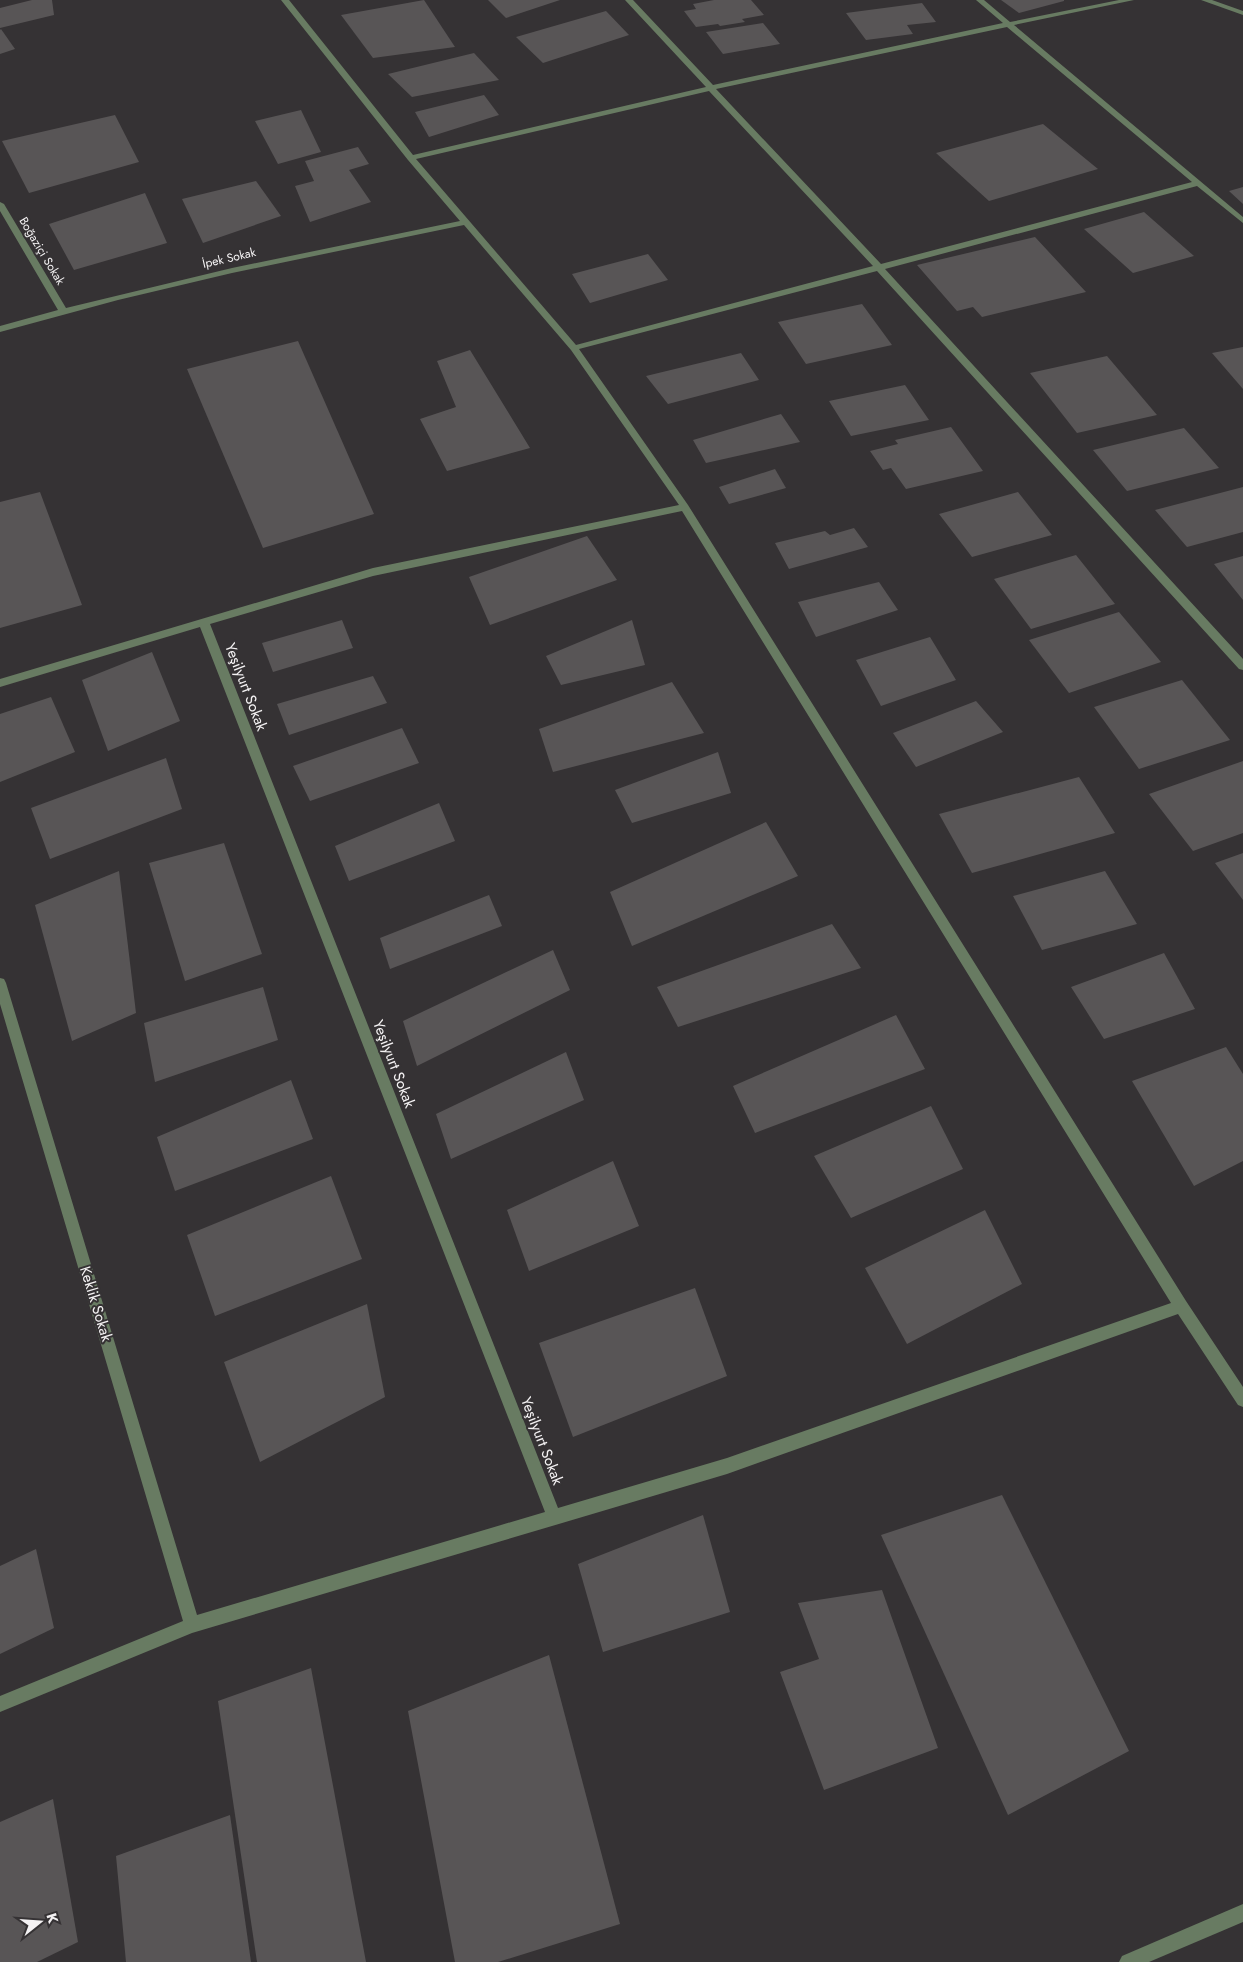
<svg xmlns="http://www.w3.org/2000/svg" width="1243" height="1962" font-family="Jost,sans-serif">
<style>
.building{fill:#585556}
.lines{fill:none;stroke-linecap:round;stroke-linejoin:round}
.street{fill:#687b62;fill-rule:evenodd}
.labels{text-anchor:middle;dominant-baseline:central;stroke-width:4;stroke-linejoin:round;paint-order:stroke}
.far-street-label{font-size:12px;fill:#f4f2f3;stroke:#353234}
.street-label{font-size:15px;fill:#f4f2f3;stroke:#353234}
</style>
<rect width="100%" height="100%" fill="#353234"/>
<g class="building">
<polygon points="32,0 52,0 54,15 0,28 0,8"/>
<polygon points="424,0 455,47 373,58 341,15"/>
<polygon points="488,0 560,0 506,18"/>
<polygon points="714,0 751,0 764,15 742,19 745,22 720,26 718,24 696,27 684,11 696,9 693,4"/>
<polygon points="1001,0 1064,0 1064,1 1019,13"/>
<polygon points="922,3 936,22 907,25 913,34 866,40 846,13"/>
<polygon points="606,11 629,35 543,63 516,37"/>
<polygon points="763,23 780,44 723,54 706,32"/>
<polygon points="1,29 15,49 0,54 0,30"/>
<polygon points="474,53 499,80 412,97 388,74"/>
<polygon points="484,95 499,115 429,137 415,112"/>
<polygon points="301,110 321,152 278,164 255,121"/>
<polygon points="115,115 139,162 29,193 2,141"/>
<polygon points="1043,124 1098,169 989,201 936,153"/>
<polygon points="358,147 369,164 349,170 371,202 310,222 295,186 314,181 305,161"/>
<polygon points="256,181 281,216 203,243 182,199"/>
<polygon points="1243,187 1243,204 1229,191"/>
<polygon points="145,193 167,243 74,270 49,224"/>
<polygon points="1144,212 1194,256 1133,273 1084,229"/>
<polygon points="1035,237 1086,292 982,317 973,307 957,311 917,265"/>
<polygon points="648,254 668,280 590,303 572,274"/>
<polygon points="862,304 892,345 806,364 778,322"/>
<polygon points="298,341 374,514 263,548 187,369"/>
<polygon points="1243,347 1243,389 1212,353"/>
<polygon points="470,350 530,448 447,471 420,419 456,407 437,361"/>
<polygon points="741,353 759,380 668,404 646,376"/>
<polygon points="1107,356 1157,415 1077,433 1030,373"/>
<polygon points="905,385 929,420 851,436 829,401"/>
<polygon points="781,414 800,442 706,463 693,440"/>
<polygon points="951,427 983,471 906,489 891,468 883,470 870,451 898,444 895,440"/>
<polygon points="1184,428 1219,468 1127,491 1093,450"/>
<polygon points="775,469 786,488 729,504 719,487"/>
<polygon points="1243,487 1243,532 1187,547 1155,510"/>
<polygon points="40,492 82,605 0,628 0,502"/>
<polygon points="1018,492 1052,535 972,557 939,514"/>
<polygon points="854,528 868,547 789,569 775,543 825,531 830,535"/>
<polygon points="587,536 617,580 490,625 469,577"/>
<polygon points="1076,555 1115,604 1031,629 994,579"/>
<polygon points="1243,556 1243,600 1214,564"/>
<polygon points="879,582 898,610 816,637 798,602"/>
<polygon points="1119,612 1161,662 1069,693 1029,640"/>
<polygon points="342,620 353,648 273,672 262,643"/>
<polygon points="632,620 645,665 561,685 546,656"/>
<polygon points="930,637 956,680 881,706 856,660"/>
<polygon points="152,652 180,721 108,751 82,680"/>
<polygon points="373,676 387,703 289,735 277,704"/>
<polygon points="1182,680 1230,740 1139,769 1094,707"/>
<polygon points="672,682 704,733 553,772 539,729"/>
<polygon points="51,697 75,752 0,782 0,714"/>
<polygon points="976,701 1003,732 916,767 893,733"/>
<polygon points="402,728 419,763 310,801 293,766"/>
<polygon points="718,752 731,793 632,823 615,790"/>
<polygon points="166,758 182,809 50,859 31,808"/>
<polygon points="1243,761 1243,833 1193,851 1149,794"/>
<polygon points="1079,777 1115,833 972,873 939,814"/>
<polygon points="439,803 455,841 349,881 335,846"/>
<polygon points="766,822 798,876 632,946 610,892"/>
<polygon points="224,843 262,954 185,981 149,863"/>
<polygon points="1243,853 1243,900 1215,863"/>
<polygon points="119,871 136,1013 72,1041 35,905"/>
<polygon points="1105,871 1137,924 1042,950 1013,896"/>
<polygon points="489,895 502,926 390,969 380,938"/>
<polygon points="832,924 861,968 678,1027 657,987"/>
<polygon points="553,950 570,990 417,1066 403,1021"/>
<polygon points="1164,953 1195,1009 1104,1039 1071,987"/>
<polygon points="263,987 278,1040 155,1082 144,1023"/>
<polygon points="896,1015 925,1069 755,1133 733,1086"/>
<polygon points="1226,1047 1243,1074 1243,1161 1194,1186 1132,1081"/>
<polygon points="566,1052 584,1100 451,1159 436,1114"/>
<polygon points="291,1080 313,1139 175,1191 157,1137"/>
<polygon points="931,1106 963,1169 851,1218 814,1156"/>
<polygon points="613,1161 639,1226 529,1271 507,1210"/>
<polygon points="331,1176 362,1259 215,1316 187,1235"/>
<polygon points="985,1210 1022,1284 907,1344 865,1268"/>
<polygon points="695,1288 727,1376 573,1437 539,1343"/>
<polygon points="367,1304 385,1397 260,1462 224,1362"/>
<polygon points="1002,1495 1129,1751 1008,1815 881,1535"/>
<polygon points="703,1515 730,1612 603,1652 578,1564"/>
<polygon points="36,1549 54,1628 0,1654 0,1566"/>
<polygon points="882,1590 938,1748 824,1790 780,1672 819,1659 798,1603"/>
<polygon points="549,1655 620,1924 498,1962 455,1962 408,1711"/>
<polygon points="311,1668 366,1962 257,1962 218,1701"/>
<polygon points="53,1799 78,1942 37,1962 0,1962 0,1822"/>
<polygon points="230,1815 251,1962 126,1962 116,1856"/>
</g>
<g class="lines">
<g class="street">
<path d="M281,0H289L413,155L706,87L625,0H633L713,85L1003,23L976,0H984L1010,22L1119,0H1134L1014,25L1243,217V223L1197,186L885,269L1243,659V670L1239,669L877,271L579,349L688,505L1186,1301L1243,1387V1407L1238,1405L1178,1314L727,1474L192,1633L0,1712V1696L183,1621L0,1004V978L4,979L6,983L197,1615L545,1512L200,627L0,687V679L373,568L679,505L571,350L464,225L232,273L118,300L0,332V326L58,310L0,211V202L4,204L66,308L232,268L460,221L408,160ZM1007,27L1192,182L881,264L716,89ZM709,91L873,266L576,345L416,159ZM682,511L1171,1303L727,1458L558,1508L210,624L373,576Z"/>
<polygon points="1201,0 1212,0 1243,11 1243,15"/>
<polygon points="1243,1904 1243,1922 1149,1962 1119,1962 1122,1956"/>
</g>
</g>
<g class="labels">
<g class="far-street-label">
<text transform="translate(42 251) rotate(59)">Boğaziçi Sokak</text>
<text transform="translate(229 258) rotate(-13)">İpek Sokak</text>
</g>
<g class="street-label">
<text transform="translate(246 687) rotate(69)">Yeşilyurt Sokak</text>
<text transform="translate(394 1064) rotate(69)">Yeşilyurt Sokak</text>
<text transform="translate(96 1304) rotate(73)">Keklik Sokak</text>
<text transform="translate(542 1441) rotate(69)">Yeşilyurt Sokak</text>
</g>
</g>
<g transform="translate(40 1922) rotate(73)" stroke="#353234" stroke-width="4" paint-order="stroke">
<path d="M0-4L9 19L0 12L-9 19Z" fill="#f4f2f3"/>
<text y="-8" font-size="14" font-weight="bold" text-anchor="middle" fill="#f4f2f3">K</text>
</g>
</svg>
